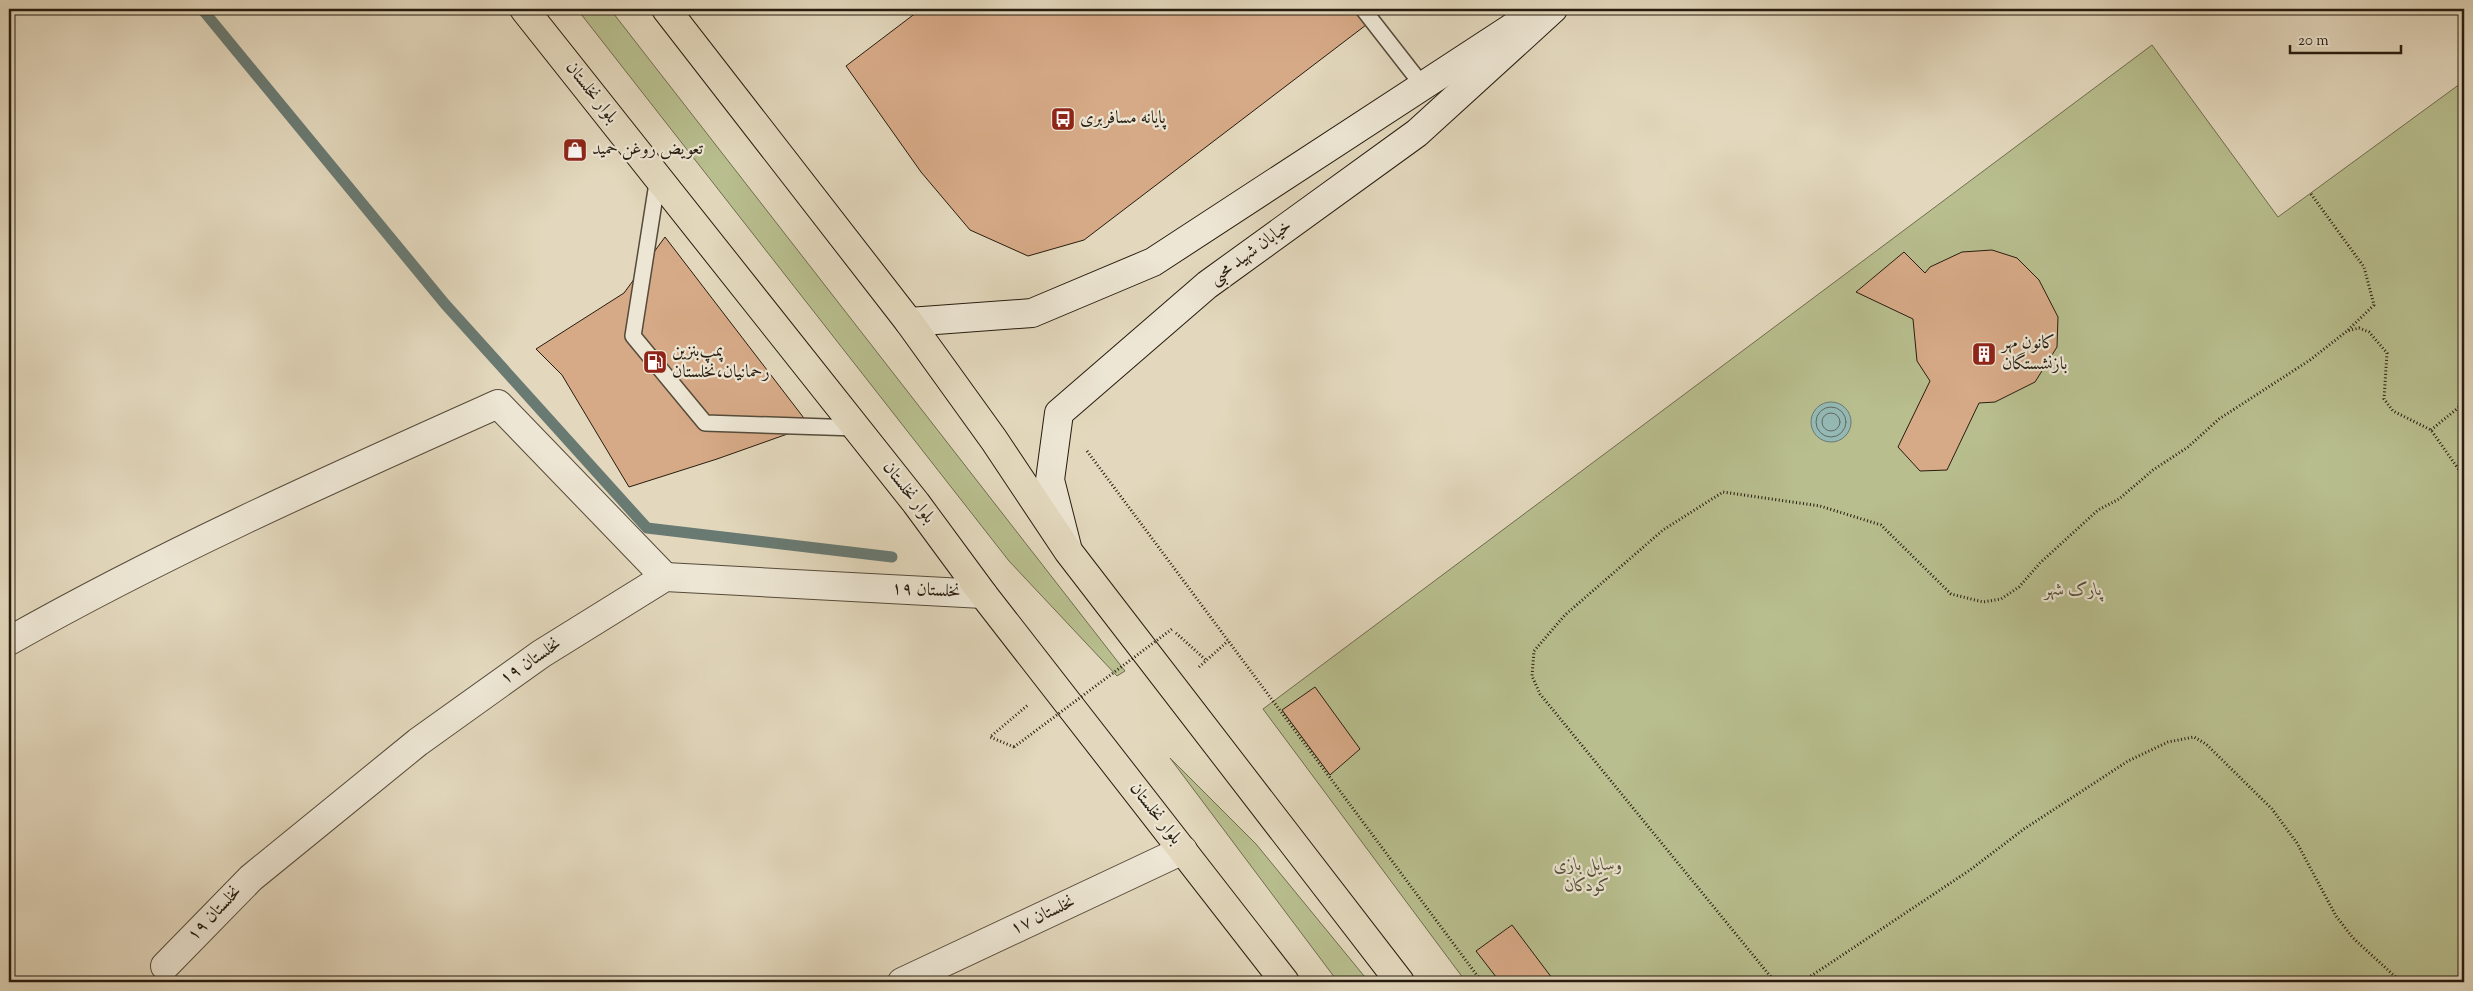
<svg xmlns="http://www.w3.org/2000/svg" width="2473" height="991" font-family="'Sorts Mill Goudy',Amiri,serif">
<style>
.green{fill:#b8be8e;stroke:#706d4e}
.water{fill:#95b9b5;stroke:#697a73}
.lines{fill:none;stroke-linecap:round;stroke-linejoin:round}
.shore{stroke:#5e6a62;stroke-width:1}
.stream{stroke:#697a73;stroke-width:11}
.building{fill:#d7aa87;stroke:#271c0f}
.service-casing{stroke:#564b3a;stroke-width:18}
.minor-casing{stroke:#564b3a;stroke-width:30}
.secondary-casing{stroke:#271c0f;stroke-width:30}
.primary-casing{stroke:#271c0f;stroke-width:30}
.path{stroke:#271c0f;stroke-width:3;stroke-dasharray:1 2.5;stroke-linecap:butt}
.service{stroke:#ede6d4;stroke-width:15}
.minor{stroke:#ede6d4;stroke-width:28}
.secondary{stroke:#ede6d4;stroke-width:28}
.primary{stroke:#e3d8bd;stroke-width:28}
.path-bridge{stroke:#271c0f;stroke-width:3;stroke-dasharray:1 2.5;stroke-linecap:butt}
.labels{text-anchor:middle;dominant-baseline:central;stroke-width:4.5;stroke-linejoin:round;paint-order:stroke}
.street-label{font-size:18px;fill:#271c0f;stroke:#ede6d4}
.poi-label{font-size:18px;fill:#271c0f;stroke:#ede6d4;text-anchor:start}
.park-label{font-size:18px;font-style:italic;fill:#524d35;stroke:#ede6d4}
</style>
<rect width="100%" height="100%" fill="#e3d8bd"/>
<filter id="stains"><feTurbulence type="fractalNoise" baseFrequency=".004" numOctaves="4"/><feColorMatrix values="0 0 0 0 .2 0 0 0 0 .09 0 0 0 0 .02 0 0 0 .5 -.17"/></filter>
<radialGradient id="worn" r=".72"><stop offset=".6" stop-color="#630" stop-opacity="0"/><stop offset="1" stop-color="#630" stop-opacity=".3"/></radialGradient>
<g class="green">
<polygon points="577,9 610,9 1125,671 1117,676 1009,561"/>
<polygon points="2152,45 2278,217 2464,81 2464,982 1466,982 1263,709"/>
<polygon points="1170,758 1256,844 1369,982 1338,982"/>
</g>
<circle class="water" cx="1831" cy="422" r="20"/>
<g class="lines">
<g class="shore">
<circle cx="1831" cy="422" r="15"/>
<circle cx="1831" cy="422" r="9"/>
</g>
<polyline class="stream" points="202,9 445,304 647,528 892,557"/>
</g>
<g class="building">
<polygon points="921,9 1387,9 1084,240 1028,256 970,230 921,172 846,66"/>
<polygon points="665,237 810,426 717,459 629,487 562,375 536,349 624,293"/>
<polygon points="1992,250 2017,258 2039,280 2058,317 2057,347 2035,382 1995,402 1979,403 1947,470 1920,471 1898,447 1930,381 1917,361 1913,319 1856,292 1904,252 1925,273 1930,267 1962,252"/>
<polygon points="1315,687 1360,749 1330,775 1282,710"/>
<polygon points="1512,925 1555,982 1500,982 1476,951"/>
</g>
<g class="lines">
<defs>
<g id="service">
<polyline points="1363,9 1423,86"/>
<polyline points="658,177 633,336 705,423 857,428"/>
</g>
<g id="minor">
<path d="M9,641C166,552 333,478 498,404L665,577"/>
<polyline points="165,966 251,878 418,742 541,654 665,577 983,594"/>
<polyline points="902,982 1183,850"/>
</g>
<g id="secondary">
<polyline points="909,322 1032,313 1153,262 1516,25"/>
<polyline points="1067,547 1050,480 1059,413 1207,285 1417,133 1553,9"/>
</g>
<g id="primary">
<polyline points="524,9 916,503 983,594 1285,982"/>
<polyline points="666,9 909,322 994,440 1068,551 1400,982"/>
</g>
</defs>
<use href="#service" class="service-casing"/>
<use href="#minor" class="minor-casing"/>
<use href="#secondary" class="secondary-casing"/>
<use href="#primary" class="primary-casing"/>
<g class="path">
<polyline points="2311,194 2364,267 2374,305 2347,331"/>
<polyline points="2431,430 2464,403"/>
<polyline points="1087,451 1482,982"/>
<polyline points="1176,633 1207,661"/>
<polyline points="1199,667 1228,641"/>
<polyline points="1014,747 990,737 1028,705"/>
<polyline points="1775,982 1540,694 1532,676 1534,651 1565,615 1663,530 1723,492 1820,506 1881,525 1951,594 1983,602 2001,599 2019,587 2040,563 2098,510 2119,499 2153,470 2188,447 2219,419 2310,360 2347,331 2359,328 2369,332 2387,353 2384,399 2393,411 2431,430 2464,477"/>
<polyline points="1802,982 1970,870 2024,829 2128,761 2168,742 2194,737 2206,744 2272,809 2297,843 2336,916 2353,938 2401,982"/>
<polyline points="2460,982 2464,977"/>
</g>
<use href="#service" class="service"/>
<use href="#minor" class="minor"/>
<use href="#secondary" class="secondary"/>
<use href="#primary" class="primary"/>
<polyline class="path-bridge" points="1014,747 1172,629"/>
</g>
<defs>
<symbol id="bus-square" viewBox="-11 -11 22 22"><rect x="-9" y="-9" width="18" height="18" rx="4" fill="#8f2418" stroke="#ede6d4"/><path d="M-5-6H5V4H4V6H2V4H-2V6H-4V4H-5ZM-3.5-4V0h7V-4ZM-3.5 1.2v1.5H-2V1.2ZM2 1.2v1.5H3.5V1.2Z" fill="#fff"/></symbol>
<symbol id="shop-square" viewBox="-11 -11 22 22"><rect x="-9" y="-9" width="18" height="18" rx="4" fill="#8f2418" stroke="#ede6d4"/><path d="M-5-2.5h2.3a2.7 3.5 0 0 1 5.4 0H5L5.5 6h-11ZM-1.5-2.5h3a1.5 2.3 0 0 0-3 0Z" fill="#fff"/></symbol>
<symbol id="building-square" viewBox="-11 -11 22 22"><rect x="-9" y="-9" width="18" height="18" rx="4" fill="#8f2418" stroke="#ede6d4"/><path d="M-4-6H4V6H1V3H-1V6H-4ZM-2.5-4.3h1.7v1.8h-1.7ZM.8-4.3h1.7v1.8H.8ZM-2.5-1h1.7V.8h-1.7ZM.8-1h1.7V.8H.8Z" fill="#fff"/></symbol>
<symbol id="fuel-square" viewBox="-11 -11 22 22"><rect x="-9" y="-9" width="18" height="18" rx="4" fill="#8f2418" stroke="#ede6d4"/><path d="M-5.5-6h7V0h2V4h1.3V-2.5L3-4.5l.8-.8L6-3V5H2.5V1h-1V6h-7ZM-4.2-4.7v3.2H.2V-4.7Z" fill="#fff"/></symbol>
</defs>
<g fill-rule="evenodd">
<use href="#bus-square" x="1049" y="105" width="28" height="28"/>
<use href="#shop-square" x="561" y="136" width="28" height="28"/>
<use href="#building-square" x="1970" y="340" width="28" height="28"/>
<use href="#fuel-square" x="641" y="348" width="28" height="28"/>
</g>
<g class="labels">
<g class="street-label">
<text transform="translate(591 93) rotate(52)">بلوار نخلستان</text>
<text transform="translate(1251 253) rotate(-36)">خیابان شهید محبی</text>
<text transform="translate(908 493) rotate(52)">بلوار نخلستان</text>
<text transform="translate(926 591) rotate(3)">نخلستان ۱۹</text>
<text transform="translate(531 662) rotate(-34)">نخلستان ۱۹</text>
<text transform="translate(1155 814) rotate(52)">بلوار نخلستان</text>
<text transform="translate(215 914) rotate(-46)">نخلستان ۱۹</text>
<text transform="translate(1043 916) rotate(-25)">نخلستان ۱۷</text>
</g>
<g class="poi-label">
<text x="1080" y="119">پایانه مسافربری</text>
<text x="592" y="150">تعویض روغن حمید</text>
<text x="2002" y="344">کانون مهر<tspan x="2002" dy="21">بازنشستگان</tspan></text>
<text x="672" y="352">پمپ‌بنزین<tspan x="672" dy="21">رحمانیان،نخلستان</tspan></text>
</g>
<g class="park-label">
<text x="2073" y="591">پارک شهر</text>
<text x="1588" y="866">وسایل بازی<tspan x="1588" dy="21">کودکان</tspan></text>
</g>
</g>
<rect width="2473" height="991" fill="none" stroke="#e3d8bd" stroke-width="30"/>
<rect x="10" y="10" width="2453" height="971" fill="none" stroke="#271c0f" stroke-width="2.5"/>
<rect x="15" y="15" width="2443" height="961" fill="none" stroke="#271c0f"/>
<path d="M2290 45v8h111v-8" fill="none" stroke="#271c0f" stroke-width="2.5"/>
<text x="2298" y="45" font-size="15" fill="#271c0f" stroke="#ede6d4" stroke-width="4" paint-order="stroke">20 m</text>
<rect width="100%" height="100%" filter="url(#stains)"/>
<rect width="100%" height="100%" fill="url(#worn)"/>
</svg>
